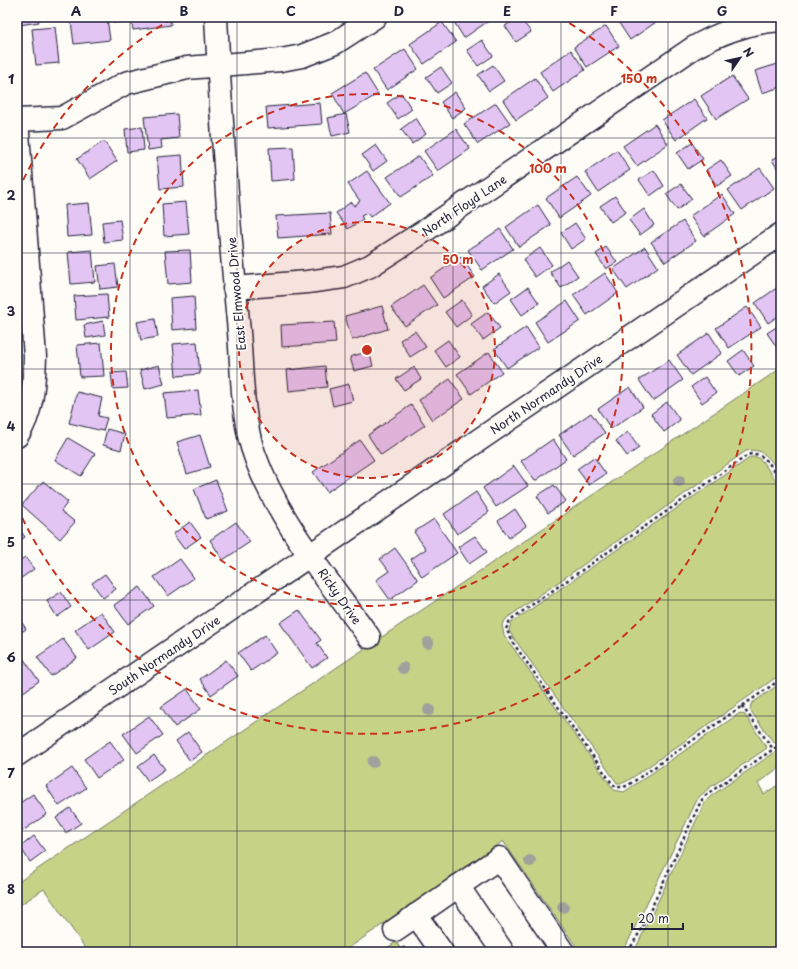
<svg xmlns="http://www.w3.org/2000/svg" width="798" height="969" font-family="'Playpen Sans',sans-serif">
<style>
.green{fill:#c6d387;stroke:#747a61}
.building{fill:#e3c5f3;stroke:#22223b}
.lines{fill:none;stroke-linecap:round;stroke-linejoin:round}
.minor-casing{stroke:#22223b;stroke-width:25}
.path{stroke:#22223b;stroke-width:2.5;stroke-dasharray:3 3;stroke-linecap:butt}
.minor{stroke:#fdfcf7;stroke-width:22}
.tree{fill:#a0a19c}
.grid{fill:none;stroke:#22223b;stroke-width:1;stroke-opacity:0.55}
.ring{fill:none;stroke:#c8321e;stroke-width:2;stroke-dasharray:7 5}
.labels{text-anchor:middle;dominant-baseline:central;stroke-width:3.5;stroke-linejoin:round;paint-order:stroke}
.street-label{font-size:12px;fill:#22223b;stroke:#fdfcf7}
.centre{fill:#c8321e;stroke:#fdfcf7;stroke-width:2}
.ring-label{font-size:12px;text-anchor:middle;font-weight:bold;fill:#c8321e;stroke:#fdfcf7;stroke-width:3.5;stroke-linejoin:round;paint-order:stroke}
.neatline{fill:none;stroke:#22223b;stroke-width:1.5}
.grid-label{font-size:13px;text-anchor:middle;font-weight:bold;fill:#22223b}
</style>
<rect width="100%" height="100%" fill="#fdfcf7"/>
<filter id="ink" filterUnits="userSpaceOnUse"><feTurbulence type="fractalNoise" baseFrequency=".025" numOctaves="2"/><feDisplacementMap in="SourceGraphic" scale="8" xChannelSelector="R" yChannelSelector="G"/><feConvolveMatrix kernelMatrix="1 2 1 2 8 2 1 2 1" color-interpolation-filters="sRGB"/></filter>
<g filter="url(#ink)">
<g class="green">
<path d="M781,368V475C771,461 765,447 746,451L507,618L502,625L504,635L614,790L624,792L630,788L740,713L745,715L767,748L709,788L698,798L623,952H580L503,841L343,952H88L44,889L17,907V883Z"/>
<polygon points="751,457 757,457 762,461 781,487 781,674 629,780 623,783 617,783 511,634 509,630 511,623"/>
<polygon points="781,683 781,738 774,743 750,710 751,704"/>
<polygon points="781,748 781,766 758,783 764,794 781,783 781,952 743,952 740,948 734,952 634,952 705,802 711,796"/>
<polygon points="396,942 403,952 381,952"/>
</g>
<g class="building">
<polygon points="18,17 38,17 39,22 19,25"/>
<polygon points="112,17 130,17 130,21 113,23"/>
<polygon points="131,17 170,17 171,25 133,30"/>
<polygon points="451,17 494,17 464,38"/>
<polygon points="519,17 531,32 516,42 505,26"/>
<polygon points="621,17 661,17 662,18 630,40 617,20"/>
<polygon points="107,18 110,40 74,44 71,21"/>
<polygon points="442,22 456,42 424,64 410,44"/>
<polygon points="606,26 619,46 587,67 574,47"/>
<polygon points="55,27 59,63 36,65 32,29"/>
<polygon points="482,40 493,56 478,66 467,50"/>
<polygon points="405,49 418,69 387,90 373,70"/>
<polygon points="571,50 585,70 553,92 540,72"/>
<polygon points="781,63 781,87 762,93 755,71"/>
<polygon points="493,65 504,81 489,91 478,75"/>
<polygon points="441,67 452,83 437,93 426,77"/>
<polygon points="365,73 378,94 344,114 332,93"/>
<polygon points="732,76 748,99 716,119 701,96"/>
<polygon points="535,78 548,98 516,120 503,100"/>
<polygon points="455,92 466,108 452,118 441,102"/>
<polygon points="401,93 412,109 398,119 387,103"/>
<polygon points="694,99 707,118 676,140 662,120"/>
<polygon points="320,103 322,124 268,128 266,107"/>
<polygon points="496,103 510,123 478,144 464,124"/>
<polygon points="177,114 179,138 161,140 162,148 148,150 144,117"/>
<polygon points="346,114 350,132 332,136 328,118"/>
<polygon points="416,118 426,134 412,144 401,129"/>
<polygon points="655,124 668,144 637,166 623,146"/>
<polygon points="142,127 144,150 127,152 125,129"/>
<polygon points="456,129 470,149 438,171 424,151"/>
<polygon points="104,141 117,161 90,179 77,159"/>
<polygon points="692,143 703,159 688,169 677,153"/>
<polygon points="376,145 387,161 373,171 362,155"/>
<polygon points="293,147 295,179 271,181 269,148"/>
<polygon points="617,150 630,170 598,192 585,172"/>
<polygon points="781,154 781,174 772,160"/>
<polygon points="182,155 184,187 160,189 157,157"/>
<polygon points="419,156 433,176 401,197 387,177"/>
<polygon points="721,160 732,176 717,186 706,170"/>
<polygon points="760,168 774,188 742,210 728,190"/>
<polygon points="654,170 664,186 650,196 639,180"/>
<polygon points="367,171 390,203 370,217 367,213 361,216 363,219 348,229 336,213 351,202 354,206 360,201 348,184"/>
<polygon points="577,177 591,196 559,218 546,198"/>
<polygon points="681,184 692,199 677,210 666,194"/>
<polygon points="722,194 735,214 704,236 690,216"/>
<polygon points="615,196 626,212 611,222 600,206"/>
<polygon points="186,202 189,234 164,236 162,204"/>
<polygon points="89,203 92,235 67,237 65,205"/>
<polygon points="538,205 551,225 519,247 506,227"/>
<polygon points="644,209 654,225 640,235 629,220"/>
<polygon points="330,213 332,234 278,238 276,216"/>
<polygon points="120,220 123,240 104,242 102,222"/>
<polygon points="683,221 696,241 665,262 651,242"/>
<polygon points="575,223 586,239 571,249 561,233"/>
<polygon points="500,229 513,249 482,270 468,250"/>
<polygon points="606,247 617,262 606,269 596,254"/>
<polygon points="645,247 658,267 627,289 613,269"/>
<polygon points="540,248 552,265 535,277 523,260"/>
<polygon points="92,250 95,282 71,284 68,252"/>
<polygon points="190,250 192,282 168,284 165,251"/>
<polygon points="461,257 475,277 443,298 430,278"/>
<polygon points="567,260 578,276 561,288 550,272"/>
<polygon points="115,264 118,287 100,289 97,266"/>
<polygon points="605,273 618,293 587,315 573,295"/>
<polygon points="499,274 511,291 494,303 482,286"/>
<polygon points="423,285 437,305 405,326 391,307"/>
<polygon points="781,285 781,314 768,323 755,303"/>
<polygon points="528,287 539,303 522,315 511,299"/>
<polygon points="107,294 109,317 76,320 74,296"/>
<polygon points="194,296 196,328 172,330 170,298"/>
<polygon points="462,300 472,315 456,327 445,312"/>
<polygon points="567,301 580,321 548,342 535,322"/>
<polygon points="382,306 388,329 352,340 345,316"/>
<polygon points="747,307 761,327 729,348 716,328"/>
<polygon points="488,312 500,328 483,340 471,324"/>
<polygon points="155,319 158,337 141,340 137,322"/>
<polygon points="103,321 105,335 86,338 84,325"/>
<polygon points="334,322 336,343 282,347 281,325"/>
<polygon points="781,324 781,347 778,349 767,333"/>
<polygon points="526,327 539,347 507,368 494,349"/>
<polygon points="415,331 426,347 410,357 400,340"/>
<polygon points="709,333 722,353 691,375 677,355"/>
<polygon points="448,340 460,357 446,367 434,350"/>
<polygon points="197,342 200,374 176,376 173,344"/>
<polygon points="101,343 104,376 80,377 77,345"/>
<polygon points="743,350 754,366 739,376 728,361"/>
<polygon points="369,351 373,366 354,371 350,357"/>
<polygon points="489,352 502,372 471,394 457,374"/>
<polygon points="669,360 683,380 653,401 639,380"/>
<polygon points="159,365 164,384 145,389 140,370"/>
<polygon points="325,366 327,387 289,391 287,370"/>
<polygon points="414,367 421,379 404,390 396,379"/>
<polygon points="126,372 128,388 113,389 111,373"/>
<polygon points="705,377 716,393 702,403 691,387"/>
<polygon points="450,379 464,399 432,420 419,400"/>
<polygon points="349,384 353,401 333,406 329,389"/>
<polygon points="630,387 643,407 611,429 598,409"/>
<polygon points="198,390 201,415 167,418 164,393"/>
<polygon points="77,392 102,398 98,416 107,418 103,431 69,423"/>
<polygon points="667,402 680,420 664,432 651,414"/>
<polygon points="411,405 425,425 381,455 368,435"/>
<polygon points="591,413 605,433 573,455 559,435"/>
<polygon points="107,429 125,434 121,450 103,445"/>
<polygon points="628,432 639,448 627,456 616,441"/>
<polygon points="200,435 210,467 187,474 177,442"/>
<polygon points="68,438 95,454 81,476 55,460"/>
<polygon points="553,439 566,459 535,481 521,461"/>
<polygon points="360,440 374,460 327,492 313,472"/>
<polygon points="594,457 606,474 589,485 577,469"/>
<polygon points="514,466 528,486 496,507 483,488"/>
<polygon points="216,480 228,511 206,519 194,489"/>
<polygon points="43,481 68,502 61,511 75,522 60,539 22,505"/>
<polygon points="554,485 566,501 548,513 537,496"/>
<polygon points="476,492 489,512 457,534 444,514"/>
<polygon points="515,509 526,526 509,538 498,521"/>
<polygon points="434,519 457,553 422,577 411,559 426,549 414,532"/>
<polygon points="190,522 201,537 184,549 173,534"/>
<polygon points="236,522 250,542 223,560 210,540"/>
<polygon points="17,526 25,537 17,543"/>
<polygon points="475,536 487,552 469,564 458,547"/>
<polygon points="395,548 418,580 390,600 376,580 389,571 380,559"/>
<polygon points="25,557 34,569 17,581 17,563"/>
<polygon points="180,559 194,578 168,596 154,577"/>
<polygon points="105,574 116,589 103,598 92,583"/>
<polygon points="140,587 154,606 128,624 114,605"/>
<polygon points="61,592 71,607 57,617 47,601"/>
<polygon points="299,610 321,640 317,643 327,658 312,668 280,623"/>
<polygon points="101,612 115,632 89,650 75,630"/>
<polygon points="17,615 26,629 17,635"/>
<polygon points="265,635 277,653 251,671 238,653"/>
<polygon points="63,639 77,658 51,676 37,657"/>
<polygon points="21,655 39,681 19,695 17,692 17,657"/>
<polygon points="226,660 238,676 211,695 200,679"/>
<polygon points="187,689 201,709 175,727 161,707"/>
<polygon points="149,716 163,735 137,753 123,734"/>
<polygon points="188,732 202,752 190,761 176,741"/>
<polygon points="110,741 124,760 97,778 84,759"/>
<polygon points="154,755 165,769 148,781 138,767"/>
<polygon points="72,768 86,788 59,806 46,786"/>
<polygon points="33,794 47,814 21,832 17,827 17,805"/>
<polygon points="70,808 81,823 66,833 56,818"/>
<polygon points="34,836 45,851 30,862 20,847"/>
</g>
<g class="lines">
<defs>
<g id="minor">
<path d="M216,17C221,122 229,228 239,332C242,369 242,423 255,456C278,521 329,581 369,637"/>
<polyline points="17,120 62,118 126,83 187,68 281,60 302,56 335,43 375,17"/>
<path d="M234,288L307,282L344,277L370,266L426,230L693,48C721,32 748,22 781,20"/>
<path d="M17,436C33,412 34,384 35,357L17,120"/>
<polyline points="17,755 781,234"/>
<polyline points="458,886 503,952"/>
<polyline points="416,915 442,952"/>
<polyline points="395,930 499,858 563,952"/>
</g>
</defs>
<use href="#minor" class="minor-casing"/>
<g class="path">
<path d="M781,481C773,470 764,449 748,455L510,620L506,629L516,647L611,782L616,787H624L630,784L781,679"/>
<polyline points="742,706 773,749"/>
<polyline points="403,947 406,952"/>
<polyline points="628,952 642,928 701,801 707,794 781,744"/>
</g>
<use href="#minor" class="minor"/>
</g>
<g class="tree">
<circle cx="679" cy="481" r="6"/>
<circle cx="428" cy="643" r="6"/>
<circle cx="403" cy="668" r="6"/>
<circle cx="429" cy="710" r="6"/>
<circle cx="373" cy="762" r="6"/>
<circle cx="530" cy="861" r="6"/>
<circle cx="563" cy="907" r="6"/>
</g>
</g>
<path class="grid" d="M130,17V952M237,17V952M345,17V952M453,17V952M561,17V952M668,17V952M17,138H781M17,253H781M17,369H781M17,484H781M17,600H781M17,716H781M17,831H781"/>
<circle cx="367" cy="350" r="128" fill="#c8321e" fill-opacity=".12"/>
<g class="ring">
<circle cx="367" cy="350" r="128"/>
<circle cx="367" cy="350" r="256"/>
<path d="M18 191A384 384 0 0 1 175 17M559 17A384 384 0 1 1 18 509"/>
</g>
<g class="labels">
<g class="street-label">
<text transform="translate(464 205) rotate(-34)">North Floyd Lane</text>
<text transform="translate(236 294) rotate(-95)">East Elmwood Drive</text>
<text transform="translate(546 394) rotate(-34)">North Normandy Drive</text>
<text transform="translate(340 596) rotate(55)">Ricky Drive</text>
<text transform="translate(164 655) rotate(-34)">South Normandy Drive</text>
</g>
</g>
<circle cx="367" cy="350" r="6" class="centre"/>
<g class="ring-label">
<text x="639" y="83">150 m</text>
<text x="548" y="173">100 m</text>
<text x="458" y="264">50 m</text>
</g>
<rect width="798" height="969" fill="none" stroke="#fdfcf7" stroke-width="44"/>
<g transform="translate(740 58) rotate(56)" stroke="#fdfcf7" stroke-width="3" paint-order="stroke">
<path d="M0-3L7 15L0 10L-7 15Z" fill="#22223b"/>
<text y="-6" font-size="11" font-weight="bold" text-anchor="middle" fill="#22223b">N</text>
</g>
<path d="M632 923v6h51v-6" fill="none" stroke="#22223b" stroke-width="2"/>
<text x="638" y="923" font-size="12" fill="#22223b" stroke="#fdfcf7" stroke-width="3" paint-order="stroke">20 m</text>
<rect x="22" y="22" width="754" height="925" class="neatline"/>
<g class="grid-label">
<text x="76" y="16">A</text>
<text x="184" y="16">B</text>
<text x="291" y="16">C</text>
<text x="399" y="16">D</text>
<text x="507" y="16">E</text>
<text x="614" y="16">F</text>
<text x="722" y="16">G</text>
<text x="11" y="84">1</text>
<text x="11" y="200">2</text>
<text x="11" y="316">3</text>
<text x="11" y="431">4</text>
<text x="11" y="547">5</text>
<text x="11" y="662">6</text>
<text x="11" y="778">7</text>
<text x="11" y="894">8</text>
</g>
</svg>
